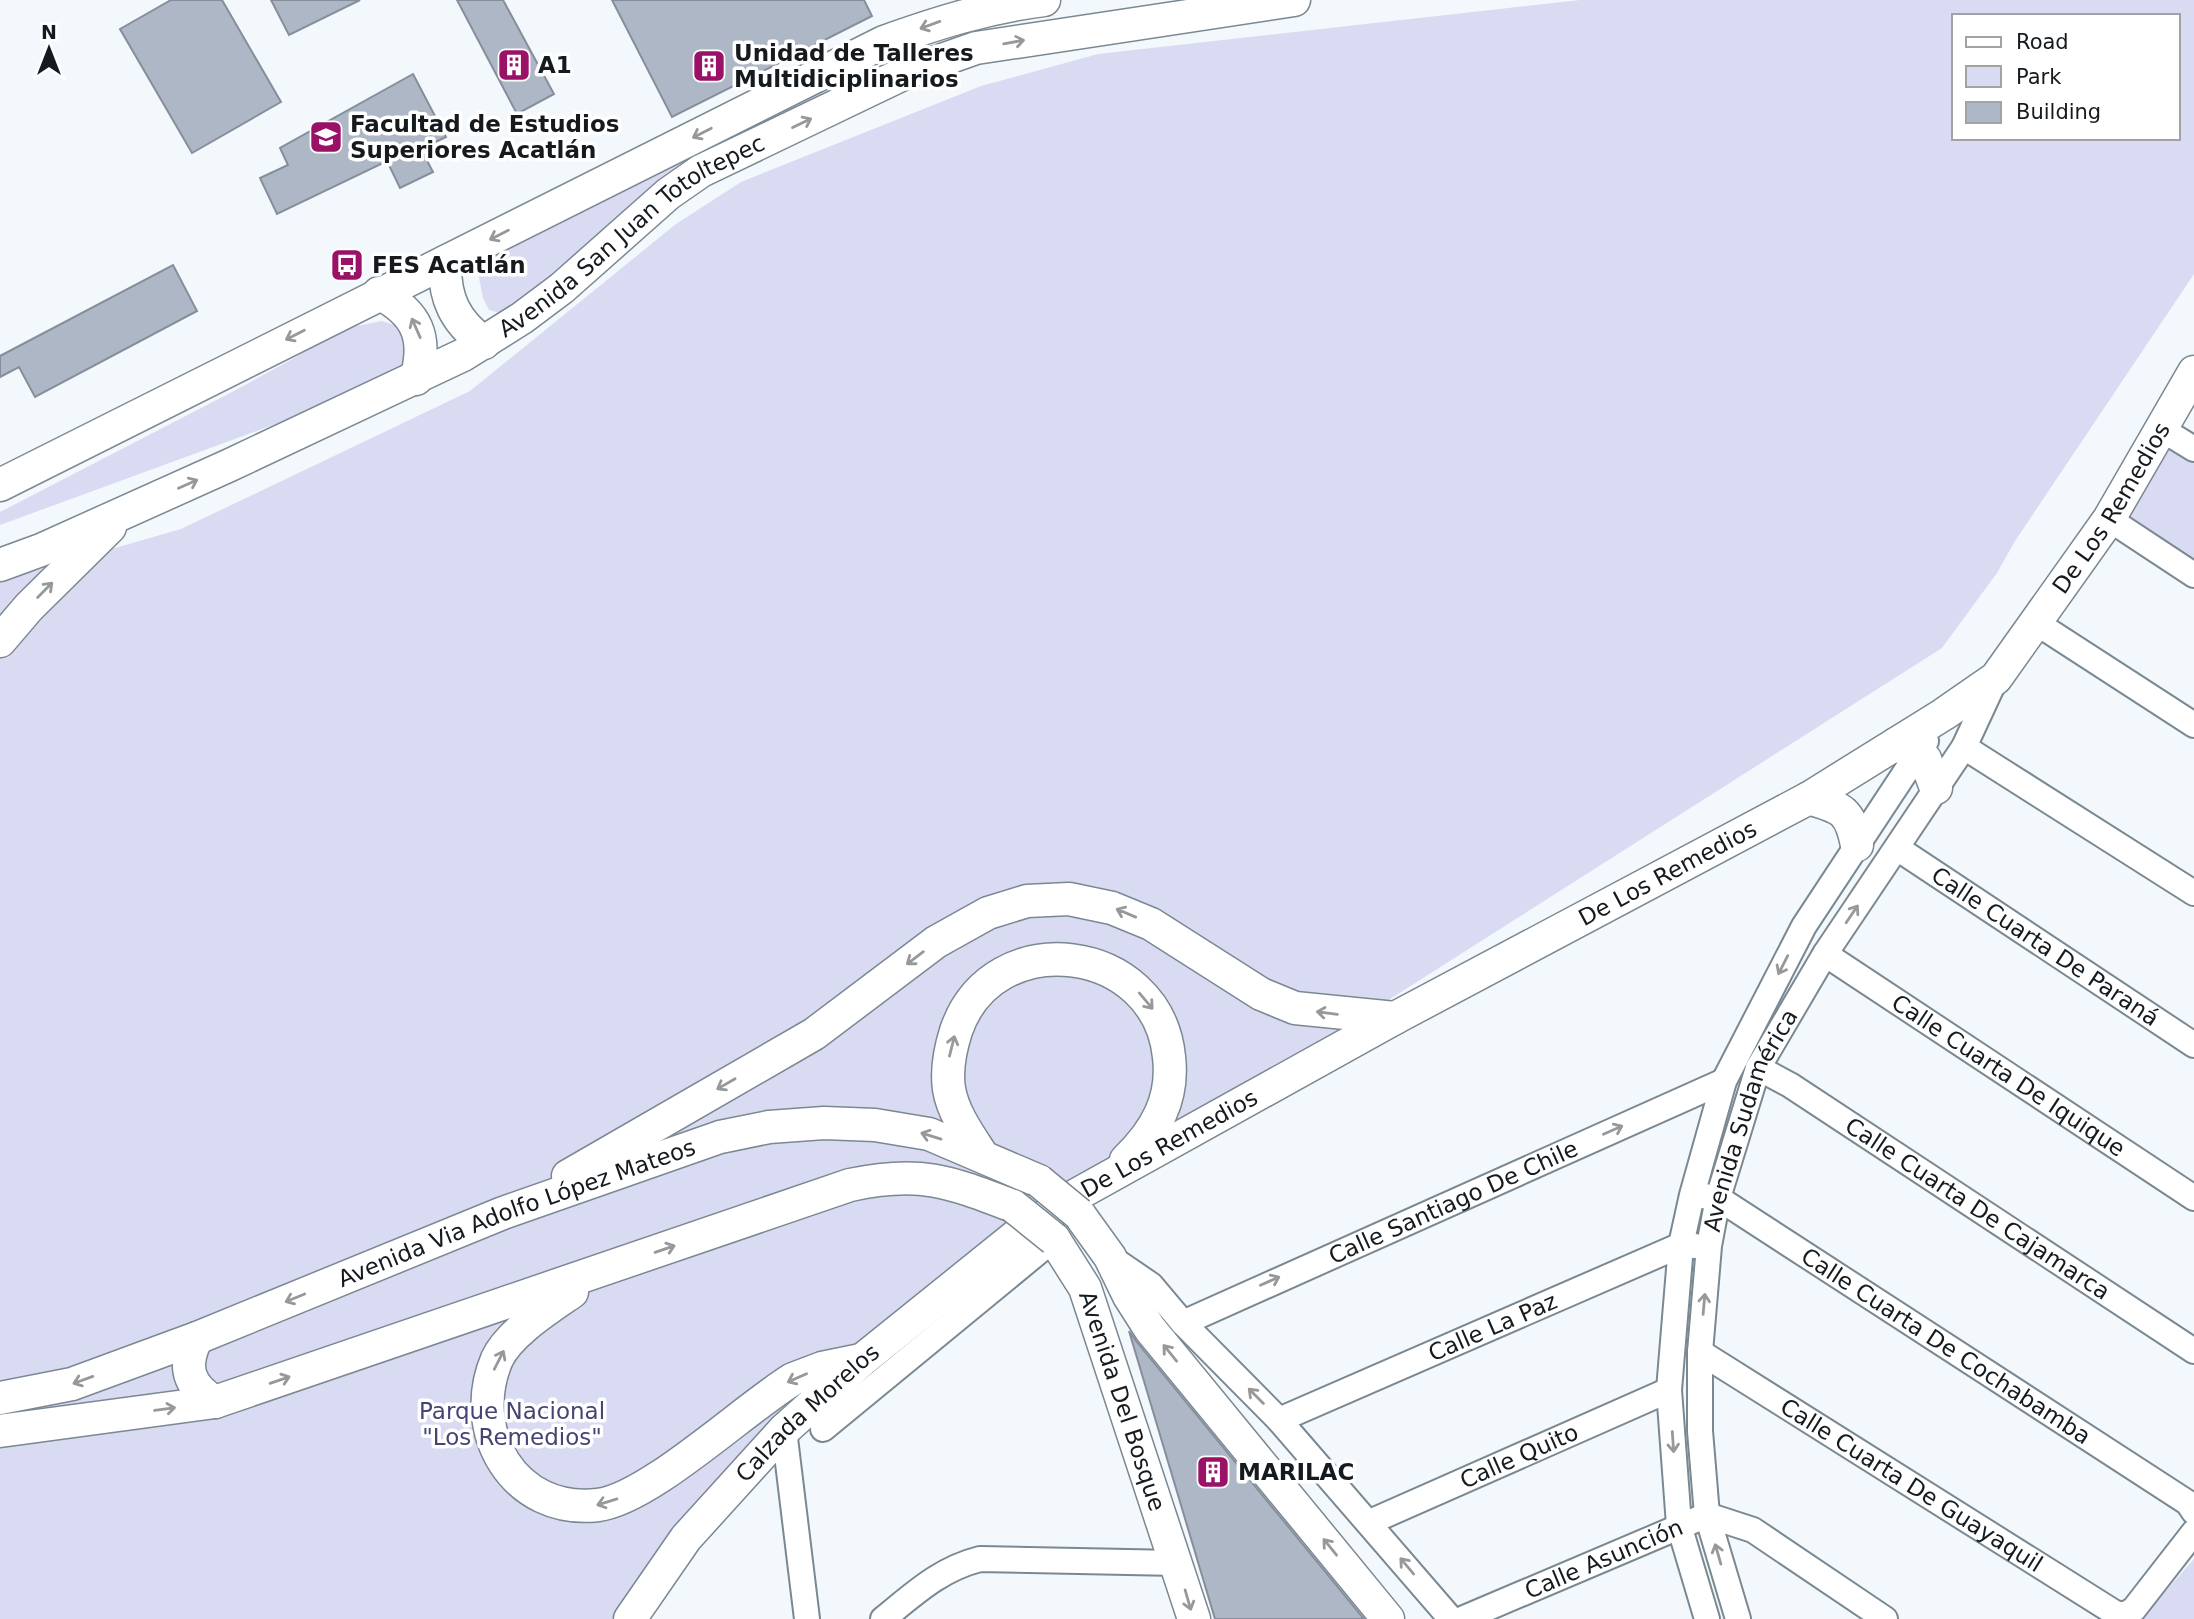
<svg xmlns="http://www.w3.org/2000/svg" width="2194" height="1619" font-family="'DejaVu Sans',sans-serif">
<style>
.green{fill:#d9dbf3;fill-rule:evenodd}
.building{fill:#aeb7c5;stroke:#868e9b;stroke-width:2}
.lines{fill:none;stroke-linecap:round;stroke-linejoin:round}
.minor-casing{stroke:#7a8892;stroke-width:28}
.major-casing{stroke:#7a8892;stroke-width:35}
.minor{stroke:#fff;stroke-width:24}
.major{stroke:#fff;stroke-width:32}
.major-bridge-casing{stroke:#7a8892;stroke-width:35;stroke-linecap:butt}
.major-bridge{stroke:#fff;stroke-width:32}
.oneway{stroke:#96989a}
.labels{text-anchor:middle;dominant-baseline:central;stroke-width:7;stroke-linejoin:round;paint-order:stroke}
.poi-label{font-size:23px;font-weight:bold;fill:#151a1e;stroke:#fff;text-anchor:start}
.street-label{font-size:23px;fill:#151a1e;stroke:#fff}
.park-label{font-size:23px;fill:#444475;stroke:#fff}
</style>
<rect width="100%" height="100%" fill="#f2f8fc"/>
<g class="green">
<path d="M1580,0H2194V274L2015,541L1997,573L1942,648L1343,1029L983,1249L749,1446L636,1619H0V581L181,529L470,391L676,224L741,182L981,86L1098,54ZM1954,16H2178V138H1954Z"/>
<polygon points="819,86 836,88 804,112 744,131 688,166 511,316 489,310 483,298 478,273 493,257"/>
<polygon points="382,321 400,327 411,341 404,365 347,398 0,525 0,512 232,392 296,357 336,330"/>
<polygon points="2165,442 2194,461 2194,565 2120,518"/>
<polygon points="2194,1559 2194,1619 2141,1619"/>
</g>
<g class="building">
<polygon points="171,0 222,0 281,102 192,153 120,29"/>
<polygon points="271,0 360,0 289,35"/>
<polygon points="457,0 503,0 554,94 517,114"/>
<polygon points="612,0 864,0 872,16 672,117"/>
<polygon points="413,74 446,137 421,149 433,172 400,188 387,161 277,214 260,178 288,165 280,148"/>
<polygon points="173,265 197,311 35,397 19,367 0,377 0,356"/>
<polygon points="1129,1331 1136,1341 1364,1619 1215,1619"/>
</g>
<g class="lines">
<defs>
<g id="minor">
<polyline points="2163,430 2194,449"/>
<polyline points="2109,519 2194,575"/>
<polyline points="2035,622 2194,725"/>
<polyline points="1964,747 2194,893"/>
<path id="s1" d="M1897,848L2194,1045"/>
<path id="s2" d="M1825,954L2194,1198"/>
<path id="s3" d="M1758,1068L1790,1085L2194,1351"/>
<path id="s4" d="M1703,1196L1718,1198L2188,1503L2194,1512"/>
<polyline points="1110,1257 1151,1285 1183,1323 1279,1420 1451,1619"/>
<path id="s5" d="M1183,1323L1724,1081"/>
<path id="s6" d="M1700,1352L2115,1613L2125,1615L2134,1609L2194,1532"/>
<path id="s7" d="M1279,1420L1681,1245L1695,1246"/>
<polyline points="823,1429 1054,1239"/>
<polyline points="784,1430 807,1619"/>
<path id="s8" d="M1370,1522L1669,1390"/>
<path d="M883,1619C914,1594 940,1569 980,1559L1177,1563"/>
<path id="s9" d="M1462,1619L1707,1515L1753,1530L1885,1619"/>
<polyline points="1707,1619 1679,1525 1669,1390 1681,1245 1692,1195 1724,1081 1804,926 1926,741"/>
<path id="s10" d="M1738,1619L1707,1515L1700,1431V1352L1709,1246L1718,1198L1758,1068L1825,954L1964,747L1996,678"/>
</g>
<g id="major">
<path d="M445,262C444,299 455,321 484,343"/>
<path d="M379,293C417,313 428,337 416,379"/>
<path d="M0,485L884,42C937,23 988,7 1044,0"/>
<path id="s11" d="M0,565L41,550L230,465L463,355L522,318L562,288L668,194L701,171L905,73L976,48L1294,0"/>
<polyline points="0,641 29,607 110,527"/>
<polyline points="1896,744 1925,759 1936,788"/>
<path d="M1809,798C1842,808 1850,810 1857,845"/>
<path d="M982,1155C969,1135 953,1113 949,1089C946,1069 950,1050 956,1031C993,922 1158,943 1169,1057C1174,1099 1156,1131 1126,1160"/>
<polyline points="568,1176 814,1034 936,942 988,913 1027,901 1069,899 1112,908 1151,924 1261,994 1295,1008 1395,1018"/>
<polyline points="1079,1214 1110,1257 1129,1296 1150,1329 1388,1619"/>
<path id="s12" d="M1054,1239L1085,1288L1194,1619"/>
<path d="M572,1292C549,1308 509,1333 497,1359C466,1431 514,1515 598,1505C649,1499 744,1409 793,1379L822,1368L861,1360"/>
<path d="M197,1338C182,1366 188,1386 215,1402"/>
<path id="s13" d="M0,1398L72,1384L197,1338L503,1213L720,1137L769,1127L824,1123L875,1125L929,1134L1039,1181"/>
<path d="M0,1431L215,1402L850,1185C920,1170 948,1181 1013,1206"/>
<path id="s14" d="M630,1619L686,1538L784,1430L862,1360L1016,1236L1078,1194L1395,1018L1809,798L1944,714L1996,678L2109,519L2194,372"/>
</g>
</defs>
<use href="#minor" class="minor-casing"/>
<use href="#major" class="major-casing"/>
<use href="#minor" class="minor"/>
<use href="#major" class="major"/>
<defs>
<g id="major-bridge">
<polyline points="1039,1181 1079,1214"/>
<polyline points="1013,1206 1054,1239"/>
</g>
</defs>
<use href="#major-bridge" class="major-bridge-casing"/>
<use href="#major-bridge" class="major-bridge"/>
</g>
<defs><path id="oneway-shaft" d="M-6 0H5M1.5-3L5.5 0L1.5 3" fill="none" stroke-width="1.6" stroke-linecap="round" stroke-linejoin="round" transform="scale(1.75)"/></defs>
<g class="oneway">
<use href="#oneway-shaft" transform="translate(930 25) rotate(160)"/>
<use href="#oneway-shaft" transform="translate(1014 42) rotate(-10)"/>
<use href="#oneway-shaft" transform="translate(802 123) rotate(-26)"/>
<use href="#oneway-shaft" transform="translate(702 133) rotate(153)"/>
<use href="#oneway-shaft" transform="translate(499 235) rotate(153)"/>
<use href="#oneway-shaft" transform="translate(416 328) rotate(-114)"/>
<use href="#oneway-shaft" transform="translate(295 335) rotate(153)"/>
<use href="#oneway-shaft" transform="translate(188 484) rotate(-24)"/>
<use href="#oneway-shaft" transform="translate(45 590) rotate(-45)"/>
<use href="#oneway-shaft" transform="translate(1126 913) rotate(-157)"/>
<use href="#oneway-shaft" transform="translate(1852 914) rotate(-56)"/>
<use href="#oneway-shaft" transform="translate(915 958) rotate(143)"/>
<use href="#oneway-shaft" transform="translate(1783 965) rotate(117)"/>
<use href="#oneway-shaft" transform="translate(1146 1001) rotate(50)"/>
<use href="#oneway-shaft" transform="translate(1327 1013) rotate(-173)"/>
<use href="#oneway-shaft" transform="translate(952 1046) rotate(-76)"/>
<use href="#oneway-shaft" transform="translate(726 1084) rotate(150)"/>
<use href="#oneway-shaft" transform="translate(1613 1130) rotate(-24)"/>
<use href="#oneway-shaft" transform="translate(931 1136) rotate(-163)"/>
<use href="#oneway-shaft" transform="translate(665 1249) rotate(-19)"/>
<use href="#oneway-shaft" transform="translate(1270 1281) rotate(-24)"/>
<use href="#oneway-shaft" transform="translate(295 1298) rotate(158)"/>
<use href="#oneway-shaft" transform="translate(1704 1304) rotate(-85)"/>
<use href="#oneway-shaft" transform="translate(1170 1353) rotate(-129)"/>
<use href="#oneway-shaft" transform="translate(499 1360) rotate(-63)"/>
<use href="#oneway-shaft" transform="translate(797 1378) rotate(156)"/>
<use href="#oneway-shaft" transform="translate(83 1380) rotate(160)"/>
<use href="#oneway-shaft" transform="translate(280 1380) rotate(-19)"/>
<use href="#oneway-shaft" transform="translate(1256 1396) rotate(-135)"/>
<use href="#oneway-shaft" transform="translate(165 1409) rotate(-8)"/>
<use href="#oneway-shaft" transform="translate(1673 1442) rotate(86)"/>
<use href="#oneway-shaft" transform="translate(607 1502) rotate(163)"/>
<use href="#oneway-shaft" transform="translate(1330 1547) rotate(-129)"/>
<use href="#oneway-shaft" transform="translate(1718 1554) rotate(-106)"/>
<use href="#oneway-shaft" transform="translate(1407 1566) rotate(-130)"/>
<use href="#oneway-shaft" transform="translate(1188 1600) rotate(74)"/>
</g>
<defs>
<symbol id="building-square" viewBox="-11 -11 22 22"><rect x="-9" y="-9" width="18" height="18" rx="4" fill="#991267" stroke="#fff"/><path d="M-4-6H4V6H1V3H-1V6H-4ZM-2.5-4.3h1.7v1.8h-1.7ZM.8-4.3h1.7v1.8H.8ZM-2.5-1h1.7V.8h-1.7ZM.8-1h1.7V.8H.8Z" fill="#fff"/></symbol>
<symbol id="university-square" viewBox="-11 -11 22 22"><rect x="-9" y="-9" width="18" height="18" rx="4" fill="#991267" stroke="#fff"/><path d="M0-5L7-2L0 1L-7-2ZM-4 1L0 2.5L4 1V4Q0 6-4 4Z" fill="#fff"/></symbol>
<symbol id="bus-square" viewBox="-11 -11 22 22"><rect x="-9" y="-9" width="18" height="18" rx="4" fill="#991267" stroke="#fff"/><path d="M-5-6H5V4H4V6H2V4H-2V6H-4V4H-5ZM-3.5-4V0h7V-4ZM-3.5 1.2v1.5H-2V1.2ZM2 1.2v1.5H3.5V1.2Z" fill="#fff"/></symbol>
</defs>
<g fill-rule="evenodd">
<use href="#building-square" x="495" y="46" width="38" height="38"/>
<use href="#building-square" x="690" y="47" width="38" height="38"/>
<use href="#university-square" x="307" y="118" width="38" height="38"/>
<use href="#bus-square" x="328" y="246" width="38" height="38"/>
<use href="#building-square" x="1194" y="1453" width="38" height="38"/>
</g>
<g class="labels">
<g class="poi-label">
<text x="734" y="53">Unidad de Talleres<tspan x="734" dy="26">Multidiciplinarios</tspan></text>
<text x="538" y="65">A1</text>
<text x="350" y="124">Facultad de Estudios<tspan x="350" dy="26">Superiores Acatlán</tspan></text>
<text x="372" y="265">FES Acatlán</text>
<text x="1238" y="1472">MARILAC</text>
</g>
<g class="street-label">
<text stroke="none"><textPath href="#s11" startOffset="716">Avenida San Juan Totoltepec</textPath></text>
<text stroke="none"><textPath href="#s14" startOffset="1881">De Los Remedios</textPath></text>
<text stroke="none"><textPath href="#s14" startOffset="1293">De Los Remedios</textPath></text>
<text stroke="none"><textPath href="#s1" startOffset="178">Calle Cuarta De Paraná</textPath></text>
<text stroke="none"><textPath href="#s2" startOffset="220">Calle Cuarta De Iquique</textPath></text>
<text stroke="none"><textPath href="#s10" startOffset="511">Avenida Sudamérica</textPath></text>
<text stroke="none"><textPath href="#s14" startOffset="726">De Los Remedios</textPath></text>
<text stroke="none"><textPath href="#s5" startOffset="296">Calle Santiago De Chile</textPath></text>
<text stroke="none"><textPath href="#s3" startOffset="261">Calle Cuarta De Cajamarca</textPath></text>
<text stroke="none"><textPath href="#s13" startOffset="550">Avenida Via Adolfo López Mateos</textPath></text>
<text stroke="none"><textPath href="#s7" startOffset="233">Calle La Paz</textPath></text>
<text stroke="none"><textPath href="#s4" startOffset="287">Calle Cuarta De Cochabamba</textPath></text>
<text stroke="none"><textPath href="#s12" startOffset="177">Avenida Del Bosque</textPath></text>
<text stroke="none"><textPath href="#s14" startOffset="273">Calzada Morelos</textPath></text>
<text stroke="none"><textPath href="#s8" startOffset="163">Calle Quito</textPath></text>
<text stroke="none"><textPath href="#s6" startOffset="250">Calle Cuarta De Guayaquil</textPath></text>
<text stroke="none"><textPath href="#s9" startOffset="154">Calle Asunción</textPath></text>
</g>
<g class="park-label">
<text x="512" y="1411">Parque Nacional<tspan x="512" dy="26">"Los Remedios"</tspan></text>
</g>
</g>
<rect x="1952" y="14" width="228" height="126" fill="#ffffff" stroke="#a1a3a5" stroke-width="2"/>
<rect x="1966" y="37" width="35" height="10" fill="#ffffff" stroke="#a1a3a5" stroke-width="2"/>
<text x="2016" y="49" font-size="21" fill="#151a1e">Road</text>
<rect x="1966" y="66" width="35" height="21" fill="#d9dbf3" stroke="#a1a3a5" stroke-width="2"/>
<text x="2016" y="84" font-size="21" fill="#151a1e">Park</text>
<rect x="1966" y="102" width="35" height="21" fill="#aeb7c5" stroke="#a1a3a5" stroke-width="2"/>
<text x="2016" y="119" font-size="21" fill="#151a1e">Building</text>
<g transform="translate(49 49)" stroke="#ffffff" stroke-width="5" paint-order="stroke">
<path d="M0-5L12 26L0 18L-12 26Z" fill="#151a1e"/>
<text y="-10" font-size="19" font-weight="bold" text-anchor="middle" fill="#151a1e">N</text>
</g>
</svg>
